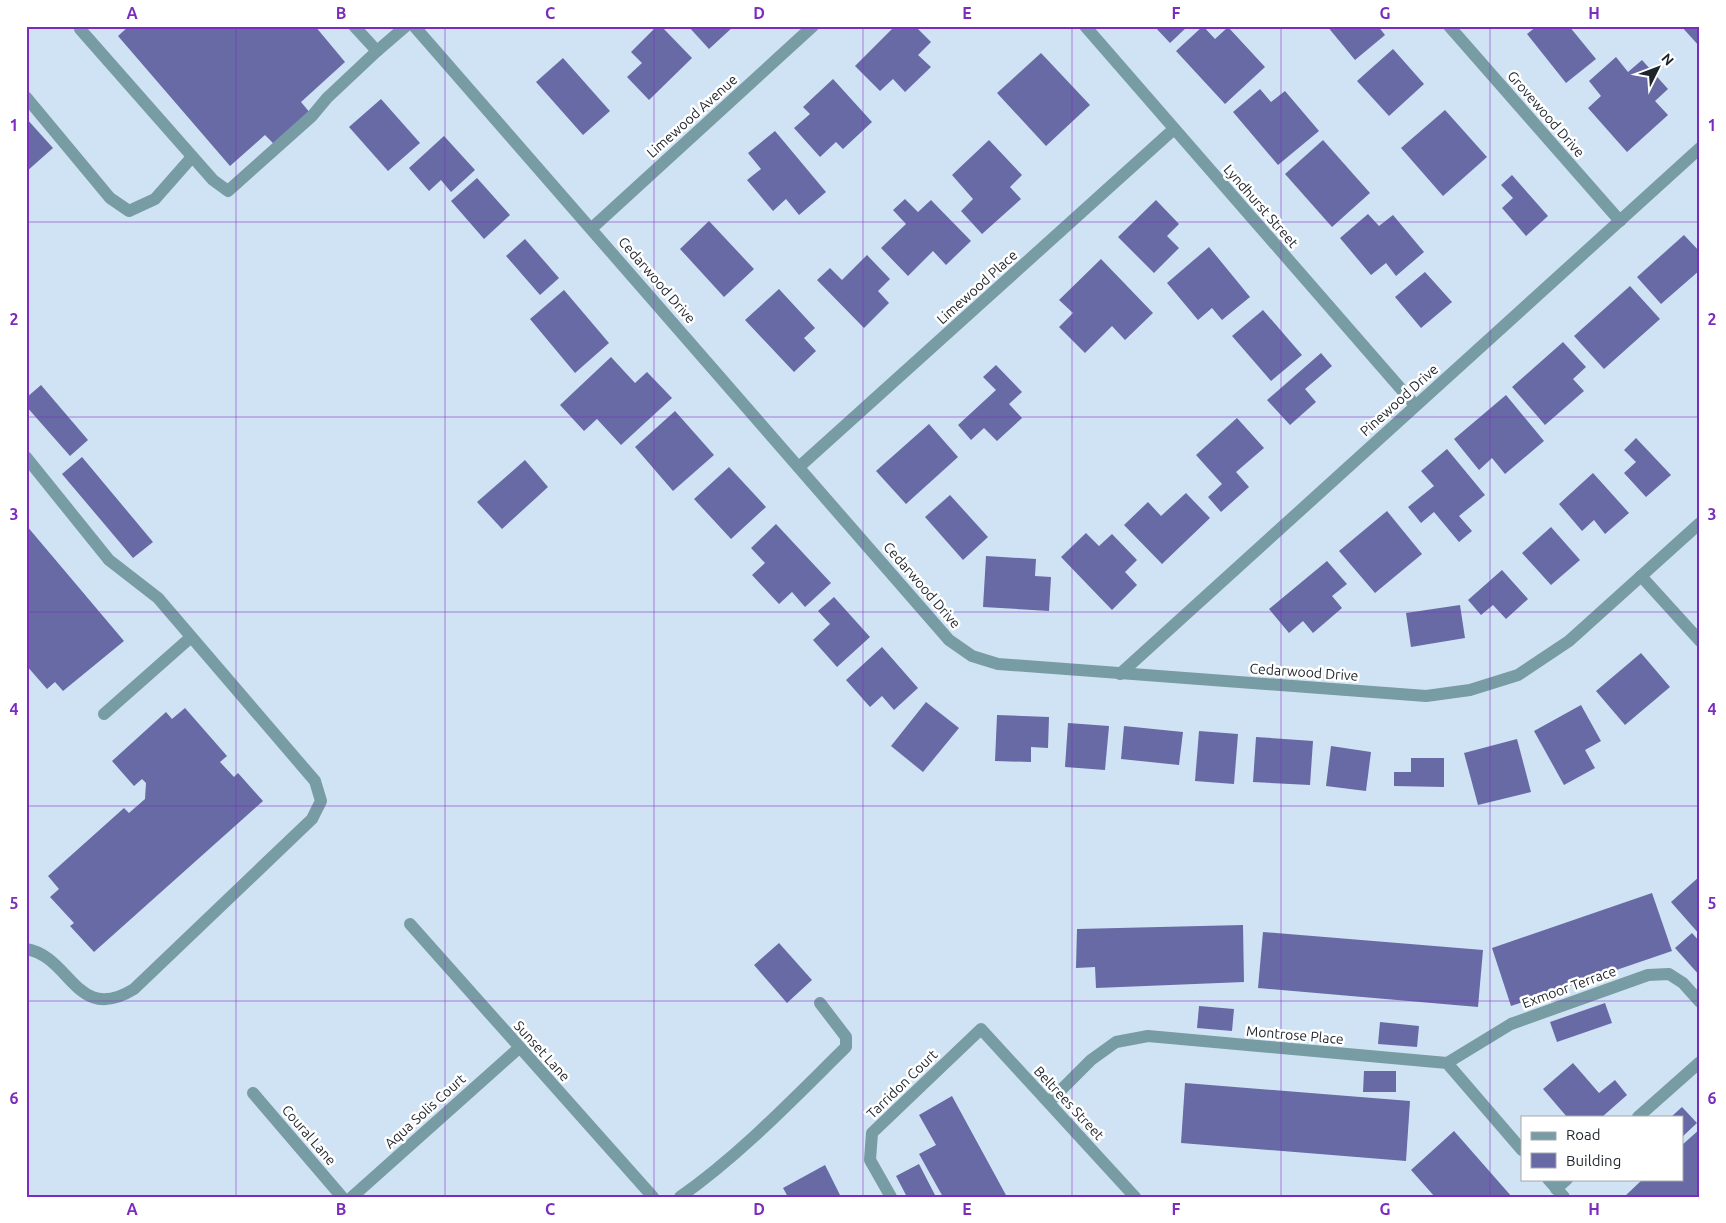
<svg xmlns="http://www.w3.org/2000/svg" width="1726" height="1223" font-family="Ubuntu,sans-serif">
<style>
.building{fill:#686aa6}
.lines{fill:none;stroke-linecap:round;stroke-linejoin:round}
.service{stroke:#789ca4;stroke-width:12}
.minor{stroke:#789ca4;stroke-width:12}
.grid{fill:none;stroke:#7b2cbf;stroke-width:1;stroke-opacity:0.55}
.labels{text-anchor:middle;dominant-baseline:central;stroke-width:5;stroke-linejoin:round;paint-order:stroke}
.street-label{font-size:14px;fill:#1f252c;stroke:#fff}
.neatline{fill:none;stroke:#7b2cbf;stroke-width:2}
.grid-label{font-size:16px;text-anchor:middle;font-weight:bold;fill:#7b2cbf}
</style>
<rect width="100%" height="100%" fill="#d0e3f4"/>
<g class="building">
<polygon points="129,26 315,26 345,62 301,102 311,114 274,144 265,135 230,166 118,36"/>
<polygon points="657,26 661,26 692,58 649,100 627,77 642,63 631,52"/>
<polygon points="688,26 734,26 709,49"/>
<polygon points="895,26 915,26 931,42 918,55 931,67 905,92 893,79 880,91 855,66"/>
<polygon points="1154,26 1188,26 1170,43"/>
<polygon points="1203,26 1215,39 1228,27 1265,67 1225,104 1176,51"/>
<polygon points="1327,26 1378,26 1385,35 1355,60"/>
<polygon points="1537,26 1569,26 1596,59 1566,83 1527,34"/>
<polygon points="1681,26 1700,26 1700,47"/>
<polygon points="1393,49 1424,84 1389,116 1357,81"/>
<polygon points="1041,53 1090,105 1046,146 997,93"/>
<polygon points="1616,57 1628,72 1642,60 1668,89 1655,101 1668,115 1627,152 1588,108 1601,96 1589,81"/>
<polygon points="563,58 610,111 583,135 536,82"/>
<polygon points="833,79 872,122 843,149 836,142 820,157 794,128 810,114 803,107"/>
<polygon points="1260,89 1271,102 1285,91 1319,131 1278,165 1233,112"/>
<polygon points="381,99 420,143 388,171 349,127"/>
<polygon points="1445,110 1487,157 1443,196 1401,148"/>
<polygon points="26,118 53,148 26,172"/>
<polygon points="775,131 826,192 799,215 786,199 773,211 747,180 761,169 748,153"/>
<polygon points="444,136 475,170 451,192 441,180 429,191 409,168"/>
<polygon points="989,140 1022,175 1010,187 1021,199 982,234 961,211 973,199 952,175"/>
<polygon points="1323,140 1370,193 1332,227 1285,174"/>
<polygon points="1512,175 1548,216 1526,236 1502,208 1513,198 1501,185"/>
<polygon points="477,178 510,215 484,239 451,201"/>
<polygon points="905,199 918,212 931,200 971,241 946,265 933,251 908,276 881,248 906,224 893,210"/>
<polygon points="1156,200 1179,224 1167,236 1179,248 1154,273 1118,237"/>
<polygon points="1368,214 1379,226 1393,215 1424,252 1396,276 1386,263 1371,275 1340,238"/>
<polygon points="709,221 754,269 724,297 680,249"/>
<polygon points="1684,235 1700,252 1700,270 1661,304 1637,277"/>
<polygon points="525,239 559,278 540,295 506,256"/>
<polygon points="1209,247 1250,297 1222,320 1212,308 1198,320 1167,283"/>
<polygon points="867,255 890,279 878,291 889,303 864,328 817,280 830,268 842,280"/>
<polygon points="1101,259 1153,313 1125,340 1112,326 1085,353 1059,327 1073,313 1059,300"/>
<polygon points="1425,272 1452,302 1421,328 1395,297"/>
<polygon points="1630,286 1660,319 1604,369 1574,336"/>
<polygon points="779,289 815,328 804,338 816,351 794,372 745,320"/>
<polygon points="564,290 609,343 575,373 530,319"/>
<polygon points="1263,310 1302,355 1271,381 1232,336"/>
<polygon points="1563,342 1586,367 1573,379 1584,391 1545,425 1512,387"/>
<polygon points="1321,353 1332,366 1305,389 1316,402 1290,425 1267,400"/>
<polygon points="611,357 635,383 647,372 672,398 621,445 597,419 584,431 560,405"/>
<polygon points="996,365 1022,392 1009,404 1022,418 997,441 984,428 971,440 958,425 996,390 983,377"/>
<polygon points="41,385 88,440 70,456 26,406 26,398"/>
<polygon points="1506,395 1544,441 1505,474 1492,458 1479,470 1454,439"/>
<polygon points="675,411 714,455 673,491 635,447"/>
<polygon points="1237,418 1264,448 1236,472 1249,487 1221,512 1208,497 1222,484 1196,455"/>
<polygon points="929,424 958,457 906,504 876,471"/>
<polygon points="1636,438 1671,475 1646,497 1624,473 1636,462 1624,450"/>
<polygon points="1447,449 1485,495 1459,516 1472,531 1459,542 1434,512 1421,523 1408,507 1434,486 1421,471"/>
<polygon points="82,457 153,542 133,558 62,474"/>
<polygon points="525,460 548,487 502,529 477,502"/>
<polygon points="729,467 766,507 731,539 694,499"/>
<polygon points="1593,473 1629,513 1605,534 1594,520 1582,531 1559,504"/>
<polygon points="1186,493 1210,518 1162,564 1124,525 1148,502 1161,516"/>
<polygon points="950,495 988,537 963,560 925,517"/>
<polygon points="1387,511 1422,554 1375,593 1339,551"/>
<polygon points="776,524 831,583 805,607 792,592 779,604 752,575 765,563 751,548"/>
<polygon points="26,525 124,641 63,691 55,682 47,689 26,665"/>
<polygon points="1551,527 1580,560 1551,585 1522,553"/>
<polygon points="1086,533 1099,546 1112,534 1137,560 1125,572 1137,585 1112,610 1061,557"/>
<polygon points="986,556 1036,559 1035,576 1051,577 1049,611 983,607"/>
<polygon points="1327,561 1347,584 1332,596 1342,608 1313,633 1303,621 1289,633 1269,609"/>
<polygon points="1502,570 1528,599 1506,619 1493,605 1481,615 1468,600"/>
<polygon points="834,597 870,637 837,667 813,640 830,624 818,611"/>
<polygon points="1460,605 1465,638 1411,647 1406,613"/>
<polygon points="882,647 918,688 894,710 882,696 870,707 846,680"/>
<polygon points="1641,653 1670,687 1625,725 1596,691"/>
<polygon points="926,702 959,728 923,772 891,746"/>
<polygon points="1581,705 1601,741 1585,750 1595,768 1564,785 1534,731"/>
<polygon points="185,708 227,756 220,762 234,777 238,773 263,801 94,952 70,926 74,923 50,897 59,889 48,876 124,808 129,813 145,799 146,783 142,779 134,786 112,761 166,712 172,719"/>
<polygon points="997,715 1049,717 1048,748 1031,747 1031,762 995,761"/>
<polygon points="1068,723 1109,726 1105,770 1065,767"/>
<polygon points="1124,726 1183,732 1179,765 1121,759"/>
<polygon points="1199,731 1238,734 1234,784 1195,781"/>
<polygon points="1256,737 1313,741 1310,785 1253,782"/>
<polygon points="1517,739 1531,792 1478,805 1464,753"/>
<polygon points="1331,746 1371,752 1366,791 1326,786"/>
<polygon points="1411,758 1444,758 1444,787 1394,786 1394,772 1411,772"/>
<polygon points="1700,876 1700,935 1671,902"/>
<polygon points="1652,893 1672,951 1511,1006 1492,948"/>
<polygon points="1243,925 1244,982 1096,988 1095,967 1076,968 1077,929"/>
<polygon points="1263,932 1483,950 1478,1007 1258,988"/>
<polygon points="1692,933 1700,942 1700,976 1675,948"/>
<polygon points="779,943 812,980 787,1003 754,965"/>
<polygon points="1605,1003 1612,1023 1557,1042 1550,1022"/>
<polygon points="1199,1006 1234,1009 1232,1031 1197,1028"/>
<polygon points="1380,1022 1419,1026 1417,1047 1378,1044"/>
<polygon points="1573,1063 1599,1093 1615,1080 1627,1095 1602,1117 1567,1117 1543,1089"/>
<polygon points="1364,1071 1396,1071 1396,1092 1363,1092"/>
<polygon points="1185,1083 1410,1101 1406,1161 1181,1143"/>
<polygon points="952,1096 1007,1197 943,1197 919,1154 936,1145 919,1115"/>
<polygon points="1682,1107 1697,1123 1682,1137 1682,1117 1671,1117"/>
<polygon points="1700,1129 1700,1197 1624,1197 1643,1179 1682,1179 1682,1145"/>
<polygon points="1454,1131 1512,1197 1435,1197 1411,1170"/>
<polygon points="919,1164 936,1197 907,1197 896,1176"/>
<polygon points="825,1165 841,1197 788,1197 783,1188"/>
</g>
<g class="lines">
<g class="service">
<polyline points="354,26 377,51 406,26"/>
<polyline points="80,29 213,180 228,191 312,116 327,98 377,51"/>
<polyline points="26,97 110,198 129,211 155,199 192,157"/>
<path d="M680,1197C741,1154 793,1099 846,1047V1037L820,1003"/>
</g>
<g class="minor">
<polyline points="414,26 949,640 972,656 998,664 1426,696 1470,690 1518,675 1569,641 1700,523"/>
<polyline points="1085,26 1415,405"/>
<polyline points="1449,26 1620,221"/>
<polyline points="592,228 813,26"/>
<path d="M26,457L109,560L158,598L315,781L321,801L312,819L134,989C76,1025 71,956 26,949"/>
<polyline points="799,467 1174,129"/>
<polyline points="1641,576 1700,641"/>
<polyline points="1120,674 1700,148"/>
<polyline points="104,714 190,638"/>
<polyline points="410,924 653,1197"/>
<polyline points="1447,1063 1511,1024 1648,975 1669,974 1683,983 1700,1002"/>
<polyline points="253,1093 342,1197"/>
<polyline points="1049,1102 1091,1060 1116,1042 1148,1036 1447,1063 1522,1150"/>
<polyline points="1638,1117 1700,1062"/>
<polyline points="1548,1179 1564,1197"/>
<polyline points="1556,1189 1567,1179"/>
<polyline points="352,1197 519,1048"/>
<polyline points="891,1197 870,1160 872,1133 981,1029 1135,1197"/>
</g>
</g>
<path class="grid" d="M236,26V1197M445,26V1197M654,26V1197M863,26V1197M1072,26V1197M1281,26V1197M1490,26V1197M26,222H1700M26,417H1700M26,612H1700M26,806H1700M26,1001H1700"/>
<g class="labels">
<g class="street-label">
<text transform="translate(1546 114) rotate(49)">Grovewood Drive</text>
<text transform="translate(692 116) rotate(-42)">Limewood Avenue</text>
<text transform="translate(1261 206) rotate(49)">Lyndhurst Street</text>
<text transform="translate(657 280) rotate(49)">Cedarwood Drive</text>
<text transform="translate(977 287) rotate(-42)">Limewood Place</text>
<text transform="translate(1399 400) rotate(-42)">Pinewood Drive</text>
<text transform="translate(922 585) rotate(49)">Cedarwood Drive</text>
<text transform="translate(1304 672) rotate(4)">Cedarwood Drive</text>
<text transform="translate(1569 987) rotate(-20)">Exmoor Terrace</text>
<text transform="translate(1295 1035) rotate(5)">Montrose Place</text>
<text transform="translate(542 1051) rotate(48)">Sunset Lane</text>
<text transform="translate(902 1084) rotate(-44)">Tarridon Court</text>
<text transform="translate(1069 1103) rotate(47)">Beltrees Street</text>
<text transform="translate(425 1111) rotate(-42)">Aqua Solis Court</text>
<text transform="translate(309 1135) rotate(49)">Coural Lane</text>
</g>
</g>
<rect width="1726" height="1223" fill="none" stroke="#ffffff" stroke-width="55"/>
<rect x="1521" y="1116" width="162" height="65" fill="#ffffff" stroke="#a5a8ab"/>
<rect x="1531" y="1132" width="25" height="8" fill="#789ca4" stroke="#a5a8ab"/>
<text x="1566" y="1140" font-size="15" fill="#1f252c">Road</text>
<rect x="1531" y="1153" width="25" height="15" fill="#686aa6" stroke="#a5a8ab"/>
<text x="1566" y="1166" font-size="15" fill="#1f252c">Building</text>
<g transform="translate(1658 68) rotate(48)" stroke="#ffffff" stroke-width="4" paint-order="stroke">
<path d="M0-4L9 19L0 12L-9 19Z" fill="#1f252c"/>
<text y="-8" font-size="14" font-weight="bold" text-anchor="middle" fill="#1f252c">N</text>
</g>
<rect x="28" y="28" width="1670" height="1168" class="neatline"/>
<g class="grid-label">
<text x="132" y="19">A</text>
<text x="341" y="19">B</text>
<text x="550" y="19">C</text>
<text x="759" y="19">D</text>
<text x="967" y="19">E</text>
<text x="1176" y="19">F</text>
<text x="1385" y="19">G</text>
<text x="1594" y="19">H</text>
<text x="14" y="131">1</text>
<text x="1712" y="131">1</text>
<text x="14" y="325">2</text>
<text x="1712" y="325">2</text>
<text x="14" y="520">3</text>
<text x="1712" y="520">3</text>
<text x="14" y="715">4</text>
<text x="1712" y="715">4</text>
<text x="14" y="909">5</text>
<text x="1712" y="909">5</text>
<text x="14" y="1104">6</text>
<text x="1712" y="1104">6</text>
<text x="132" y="1215">A</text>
<text x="341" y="1215">B</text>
<text x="550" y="1215">C</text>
<text x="759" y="1215">D</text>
<text x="967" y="1215">E</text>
<text x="1176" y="1215">F</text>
<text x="1385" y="1215">G</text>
<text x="1594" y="1215">H</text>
</g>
</svg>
